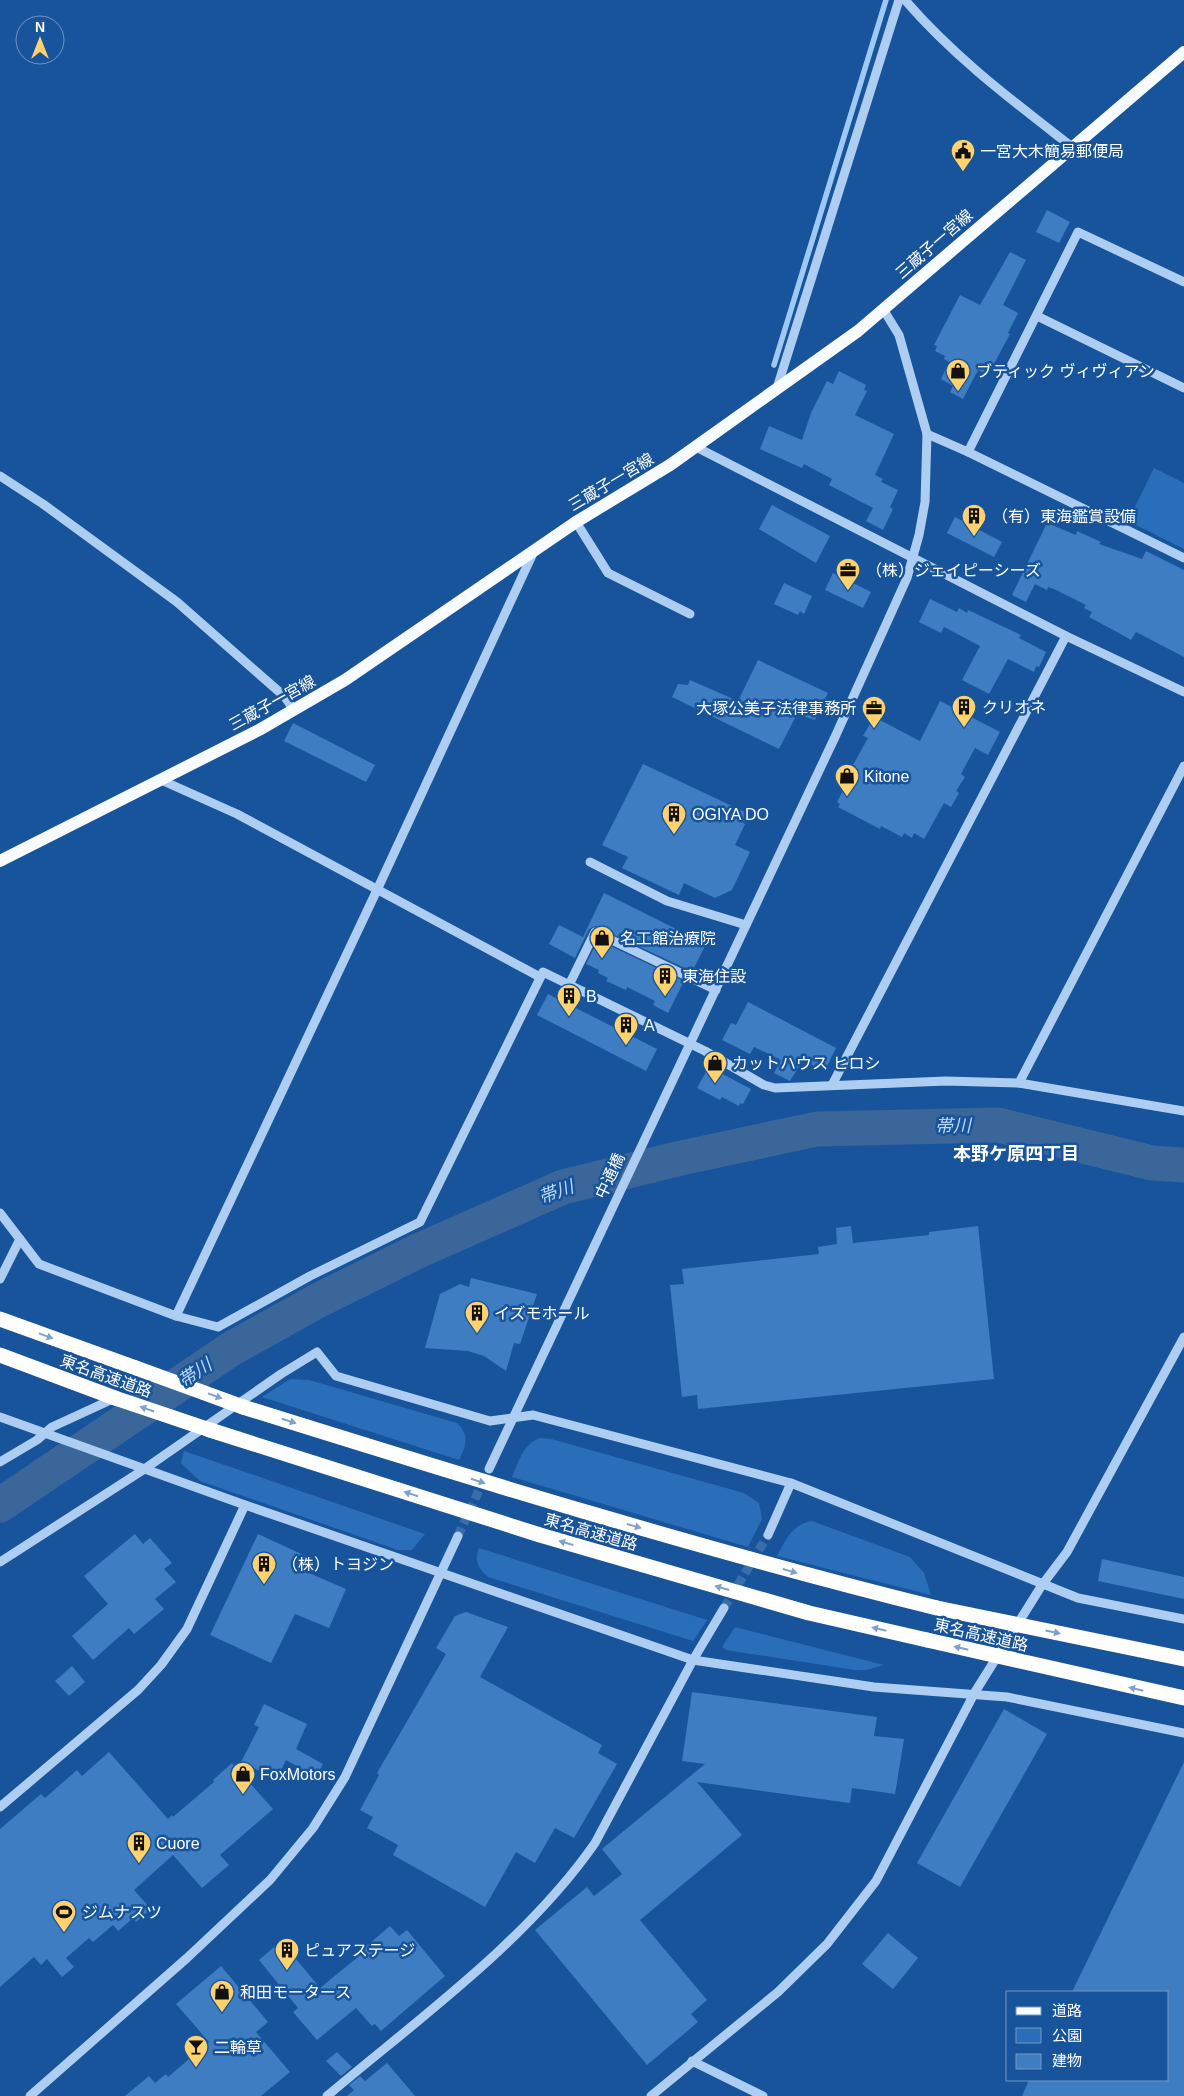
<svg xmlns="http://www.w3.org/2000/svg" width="1184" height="2096" font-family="Arial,'Noto Sans JP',sans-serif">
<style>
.green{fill:#2a6eb9}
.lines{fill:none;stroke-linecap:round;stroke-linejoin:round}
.stream{stroke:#9fc9f5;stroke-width:5.5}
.river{stroke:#3b669a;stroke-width:35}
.building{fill:#3f7dc2}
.minor-tunnel{stroke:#3a6eaa;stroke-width:9;stroke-dasharray:9 4.5;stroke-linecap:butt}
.minor{stroke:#adcef2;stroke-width:9}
.major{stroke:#f8fbff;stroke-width:12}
.highway{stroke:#fff;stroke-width:15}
.highway-bridge{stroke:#fff;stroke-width:15}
.oneway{fill:#7fa1c8}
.labels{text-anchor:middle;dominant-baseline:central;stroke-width:5;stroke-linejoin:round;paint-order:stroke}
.poi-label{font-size:16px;fill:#fff;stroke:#17549b;text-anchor:start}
.street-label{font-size:16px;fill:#fff;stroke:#17549b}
.water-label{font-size:18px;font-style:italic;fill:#b9d8f9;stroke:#17549b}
.neighbourhood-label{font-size:18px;font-weight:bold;fill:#fff;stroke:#17549b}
</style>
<rect width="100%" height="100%" fill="#17549b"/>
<g class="green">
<polygon points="1154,468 1184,483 1184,549 1128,521"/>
<path d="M290,1379L309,1380L457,1423C470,1435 466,1446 459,1460L262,1397Z"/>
<path d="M540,1438L551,1439L744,1493L759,1503L762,1519L748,1547L512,1477C519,1461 523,1444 540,1438Z"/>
<polygon points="184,1451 425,1534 412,1550 398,1550 200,1481 181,1463"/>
<path d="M812,1521L910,1557L924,1573L931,1595L777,1556C786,1540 792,1524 812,1521Z"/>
<path d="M479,1548L707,1620L693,1641L488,1577C478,1569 474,1560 479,1548Z"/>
<polygon points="735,1627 884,1665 866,1670 855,1670 726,1650 722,1647"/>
</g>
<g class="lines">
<polyline class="stream" points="774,365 886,0"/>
<polyline class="river" points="0,1505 231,1349 317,1301 418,1251 563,1187 681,1158 817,1129 998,1125 1152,1163 1184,1165"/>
</g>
<g class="building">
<polygon points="1047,210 1070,222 1059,243 1036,232"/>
<polygon points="1010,252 1026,260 1003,305 1018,313 1008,333 1010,334 988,375 978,370 963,399 950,392 953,386 941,379 949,362 944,359 945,356 935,351 937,346 934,345 960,295 980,305"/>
<polygon points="839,371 866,385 864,390 867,391 855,415 894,434 875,475 883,479 881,482 898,490 890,507 893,509 883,530 866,521 873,508 829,485 832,479 804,464 802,468 760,449 769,426 802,440 811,413 827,381 833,384"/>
<polygon points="772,505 830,536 816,563 759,529"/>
<polygon points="955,517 1002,542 994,557 947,533"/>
<polygon points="1047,523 1076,535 1077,531 1101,542 1099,544 1142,559 1146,551 1184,570 1184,657 1136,632 1131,640 1117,632 1089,617 1092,612 1084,608 1086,605 1054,589 1048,587 1047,590 1035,584 1026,602 1012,595"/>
<polygon points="833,573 871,592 863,608 825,590"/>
<polygon points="784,583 812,596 804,614 800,611 798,615 774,604"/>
<polygon points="930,599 957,612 959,608 967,613 968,610 1021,635 1019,638 1046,652 1039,667 1036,666 1034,672 1008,659 989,694 962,680 980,646 944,627 941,633 919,622"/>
<polygon points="758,660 828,693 815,720 797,714 779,749 672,697 678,684 688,685 690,680 738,701"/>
<polygon points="940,701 1000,732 988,755 975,748 961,774 965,777 956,791 959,793 951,807 944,803 924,839 914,833 912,838 904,833 902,837 881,826 880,829 838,807 840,804 837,802 856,766 853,765 868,738 863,736 874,717 920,741"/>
<polygon points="293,723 375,765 366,782 284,741"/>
<polygon points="643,764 747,813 743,823 745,824 735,845 750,852 732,890 715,898 684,883 679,895 622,868 628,857 602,845"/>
<polygon points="604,893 706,944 694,968 691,966 689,970 595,926 589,929 575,958 549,944 559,925 583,937"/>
<polygon points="598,940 684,981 668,1013 653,1005 655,1001 627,987 626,990 606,981 608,978 598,973 599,970 586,964"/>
<polygon points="548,994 657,1049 646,1071 537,1015"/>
<polygon points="748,1002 836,1048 826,1068 816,1063 814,1066 803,1060 790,1081 774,1073 781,1060 754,1047 750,1054 722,1040 731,1023 736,1025"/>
<polygon points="713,1069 751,1089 743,1104 740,1103 739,1106 722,1097 720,1100 697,1088 707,1070 711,1072"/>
<polygon points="851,1226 853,1243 929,1235 929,1232 978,1226 994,1379 698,1409 697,1395 682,1397 670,1285 684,1284 682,1269 819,1254 818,1247 837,1244 836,1228"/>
<polygon points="471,1278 537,1294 520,1344 514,1343 506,1371 484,1356 468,1351 425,1348 440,1294 460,1284 469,1287"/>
<polygon points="135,1534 143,1544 150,1538 172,1563 164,1569 176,1582 155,1599 164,1609 134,1634 129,1628 93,1660 72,1636 108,1604 84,1576"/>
<polygon points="258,1534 308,1557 302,1570 346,1589 329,1628 295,1614 271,1663 210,1635"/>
<polygon points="1102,1559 1184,1577 1184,1599 1098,1581"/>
<polygon points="466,1612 508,1627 480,1677 602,1745 598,1753 617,1764 574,1838 555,1828 535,1863 516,1852 485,1907 393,1855 398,1845 367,1828 373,1817 360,1810 379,1775 377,1773 446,1654 436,1648 455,1616"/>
<polygon points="72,1666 85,1682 69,1696 55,1681"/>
<polygon points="692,1692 877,1717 874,1736 904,1739 895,1794 852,1788 850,1803 697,1782 742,1835 640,1920 707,2000 691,2014 698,2022 647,2065 535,1930 587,1887 594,1896 622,1874 602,1849 705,1764 682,1761"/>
<polygon points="264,1704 307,1724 296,1749 323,1764 316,1777 286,1760 277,1779 241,1762 259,1727 254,1725"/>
<polygon points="1004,1709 1047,1734 960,1887 917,1863"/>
<polygon points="109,1752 168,1819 172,1815 173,1817 214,1782 213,1780 232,1763 273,1809 220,1855 229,1865 202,1888 173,1855 134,1890 151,1909 136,1922 133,1918 118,1931 113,1925 93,1942 89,1938 66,1958 74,1967 62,1977 47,1959 41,1965 34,1957 0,1987 0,1829 41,1794 45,1798 77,1770 82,1776"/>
<polygon points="1184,1762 1184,2096 1022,2096 1029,2080 1168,2080 1168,1992 1072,1992"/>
<polygon points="390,1926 399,1936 407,1930 445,1976 381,2031 375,2024 372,2026 356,2008 317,2040 293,2012 298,2008 259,1960 281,1941 320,1988 358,1957 356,1955"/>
<polygon points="888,1933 918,1958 893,1989 862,1964"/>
<polygon points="221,1966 268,2022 256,2032 290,2072 261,2096 125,2096 149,2076 155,2083 166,2074 168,2077 209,2042 176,2004"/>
<polygon points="337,2052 352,2067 341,2076 326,2061"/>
<polygon points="387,2063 415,2096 347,2096 354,2090 349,2085 360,2076 365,2081"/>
</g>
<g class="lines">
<g class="minor-tunnel">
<polyline points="458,1536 485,1477"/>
<polyline points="724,1608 768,1535"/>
</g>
<g class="minor">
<path d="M905,0C954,57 1013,101 1072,147"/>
<polyline points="1037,316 1184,388"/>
<polyline points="777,388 899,0"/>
<polyline points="927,434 968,452 1184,558"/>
<polyline points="696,447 1066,636 1184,692"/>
<polyline points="968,452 1078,232 1184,282"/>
<polyline points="0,476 43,504 177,602 284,696 294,710"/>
<polyline points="576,522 608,573 690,614"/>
<polyline points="161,780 237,814 540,977"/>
<polyline points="590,862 667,901 746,925"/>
<polyline points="569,985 595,932 716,990"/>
<polyline points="1019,1083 1184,766"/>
<polyline points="832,1085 1066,636"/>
<polyline points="0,1213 39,1264 176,1316 377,890 534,551"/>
<polyline points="0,1279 20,1239"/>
<polyline points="176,1316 218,1327 310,1276 420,1222 543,972 705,1051 764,1085 775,1088 946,1081 1019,1083 1184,1111"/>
<polyline points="0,1417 245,1505 693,1660 874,1687 1007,1697 1184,1733"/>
<polyline points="0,1462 37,1440 52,1427 115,1398"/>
<polyline points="489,1469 835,737 907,578 919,535 925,502 927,434 899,335 883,309"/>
<polyline points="768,1535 791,1483"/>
<polyline points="0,1562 143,1470 281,1374 317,1352 336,1376 490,1421 533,1415 791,1483 1078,1598 1184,1619"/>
<polyline points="0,1807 138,1690 161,1665 187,1629 245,1505"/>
<polyline points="692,2061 763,2096"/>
<polyline points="30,2096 187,1958 270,1880 313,1828 345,1777 458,1536"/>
<path d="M327,2096C418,2019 527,1941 595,1843L693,1660L724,1608"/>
<polyline points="651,2096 778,1992 827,1944 876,1881 975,1692 1042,1585 1067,1552 1184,1337"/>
</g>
<polyline class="major" points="0,861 259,730 345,680 576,522 670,465 858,331 1184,52"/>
<g class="highway">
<polyline points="0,1319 136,1368"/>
<polyline points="0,1355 115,1398"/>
<path d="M243,1407C473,1479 703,1550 937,1608"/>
<polyline points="210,1430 540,1535 809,1613 927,1640"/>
</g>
<g class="highway-bridge">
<polyline points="136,1368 243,1407"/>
<polyline points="115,1398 210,1430"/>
<polyline points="937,1608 1184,1659"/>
<polyline points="927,1640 1184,1698"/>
</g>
</g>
<defs><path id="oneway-solid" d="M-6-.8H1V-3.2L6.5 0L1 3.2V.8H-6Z" transform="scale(1.25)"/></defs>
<g class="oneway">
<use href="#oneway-solid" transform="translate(46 1336) rotate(20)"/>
<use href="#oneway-solid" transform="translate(215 1396) rotate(20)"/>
<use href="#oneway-solid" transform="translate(147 1409) rotate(-161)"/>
<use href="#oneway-solid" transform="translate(289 1421) rotate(18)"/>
<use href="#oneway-solid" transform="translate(478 1481) rotate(18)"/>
<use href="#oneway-solid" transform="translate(411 1494) rotate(-162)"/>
<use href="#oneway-solid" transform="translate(634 1526) rotate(16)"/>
<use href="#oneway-solid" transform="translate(566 1543) rotate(-164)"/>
<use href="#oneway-solid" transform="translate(790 1571) rotate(16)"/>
<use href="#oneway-solid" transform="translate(722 1588) rotate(-164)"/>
<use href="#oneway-solid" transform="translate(879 1629) rotate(-167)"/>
<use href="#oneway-solid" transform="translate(1053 1632) rotate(12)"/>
<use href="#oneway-solid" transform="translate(961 1648) rotate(-167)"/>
<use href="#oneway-solid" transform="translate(1136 1689) rotate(-167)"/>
</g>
<defs>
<symbol id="civic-pin" viewBox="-11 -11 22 30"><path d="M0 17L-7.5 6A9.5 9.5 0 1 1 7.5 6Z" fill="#ffd26e" stroke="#17549b"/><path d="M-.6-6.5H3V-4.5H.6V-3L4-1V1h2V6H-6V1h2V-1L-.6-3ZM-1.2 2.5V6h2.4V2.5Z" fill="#111"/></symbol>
<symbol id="shop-pin" viewBox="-11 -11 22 30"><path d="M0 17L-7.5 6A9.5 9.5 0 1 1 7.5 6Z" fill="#ffd26e" stroke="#17549b"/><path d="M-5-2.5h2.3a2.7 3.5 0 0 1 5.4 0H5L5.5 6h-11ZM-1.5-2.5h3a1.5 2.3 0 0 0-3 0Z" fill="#111"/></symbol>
<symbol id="building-pin" viewBox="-11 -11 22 30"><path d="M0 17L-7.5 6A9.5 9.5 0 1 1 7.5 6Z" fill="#ffd26e" stroke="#17549b"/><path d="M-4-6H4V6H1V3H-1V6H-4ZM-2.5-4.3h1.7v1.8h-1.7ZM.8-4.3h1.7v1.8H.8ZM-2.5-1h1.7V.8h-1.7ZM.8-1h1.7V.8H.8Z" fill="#111"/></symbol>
<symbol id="office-pin" viewBox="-11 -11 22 30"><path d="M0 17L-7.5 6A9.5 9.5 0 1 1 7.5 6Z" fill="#ffd26e" stroke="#17549b"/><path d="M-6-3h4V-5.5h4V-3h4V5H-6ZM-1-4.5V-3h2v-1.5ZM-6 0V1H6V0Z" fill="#111"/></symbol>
<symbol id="stadium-pin" viewBox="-11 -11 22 30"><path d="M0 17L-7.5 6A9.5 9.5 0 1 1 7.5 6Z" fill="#ffd26e" stroke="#17549b"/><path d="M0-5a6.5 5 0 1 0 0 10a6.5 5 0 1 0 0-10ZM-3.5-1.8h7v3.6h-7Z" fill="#111"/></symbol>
<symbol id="bar-pin" viewBox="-11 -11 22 30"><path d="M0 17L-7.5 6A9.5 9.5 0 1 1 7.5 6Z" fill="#ffd26e" stroke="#17549b"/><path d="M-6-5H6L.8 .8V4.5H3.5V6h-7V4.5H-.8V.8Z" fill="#111"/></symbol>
</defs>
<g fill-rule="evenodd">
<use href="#civic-pin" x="949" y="137" width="28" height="38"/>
<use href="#shop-pin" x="944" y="357" width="28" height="38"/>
<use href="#building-pin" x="960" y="502" width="28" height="38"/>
<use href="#office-pin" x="834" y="556" width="28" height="38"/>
<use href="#building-pin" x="950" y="693" width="28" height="38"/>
<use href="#office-pin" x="860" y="694" width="28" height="38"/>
<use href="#shop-pin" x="833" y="762" width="28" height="38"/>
<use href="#building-pin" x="660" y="800" width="28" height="38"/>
<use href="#shop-pin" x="588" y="924" width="28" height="38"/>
<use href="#building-pin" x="651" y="962" width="28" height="38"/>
<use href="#building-pin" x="555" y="982" width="28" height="38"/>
<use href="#building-pin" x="612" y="1011" width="28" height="38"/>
<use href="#shop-pin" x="701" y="1049" width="28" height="38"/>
<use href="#building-pin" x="463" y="1299" width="28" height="38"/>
<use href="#building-pin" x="250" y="1550" width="28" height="38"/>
<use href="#shop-pin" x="229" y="1760" width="28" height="38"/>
<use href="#building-pin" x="125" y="1829" width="28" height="38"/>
<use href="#stadium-pin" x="50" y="1898" width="28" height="38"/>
<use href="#building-pin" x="273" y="1936" width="28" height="38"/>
<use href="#shop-pin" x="208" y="1978" width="28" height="38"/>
<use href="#bar-pin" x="182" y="2033" width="28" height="38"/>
</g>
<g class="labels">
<g class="poi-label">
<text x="980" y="151">一宮大木簡易郵便局</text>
<text x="976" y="371">ブティック ヴィヴィアン</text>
<text x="992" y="516">（有）東海鑑賞設備</text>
<text x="866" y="570">（株）ジェイピーシーズ</text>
<text x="982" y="707">クリオネ</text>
<text x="856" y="708" text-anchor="end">大塚公美子法律事務所</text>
<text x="864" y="776">Kitone</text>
<text x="692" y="814">OGIYA DO</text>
<text x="620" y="938">名工館治療院</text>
<text x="682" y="976">東海住設</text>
<text x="586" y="996">B</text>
<text x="644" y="1025">A</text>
<text x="732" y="1063">カットハウス ヒロシ</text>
<text x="494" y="1313">イズモホール</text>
<text x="282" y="1564">（株）トヨジン</text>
<text x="260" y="1774">FoxMotors</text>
<text x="156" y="1843">Cuore</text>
<text x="82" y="1912">ジムナスツ</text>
<text x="304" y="1950">ピュアステージ</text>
<text x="240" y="1992">和田モータース</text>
<text x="214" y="2047">二輪草</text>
</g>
<g class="street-label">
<text transform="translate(934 244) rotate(-41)">三蔵子一宮線</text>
<text transform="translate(611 482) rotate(-31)">三蔵子一宮線</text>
<text transform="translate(272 703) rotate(-29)">三蔵子一宮線</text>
<text transform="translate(610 1176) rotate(-65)">中通橋</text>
<text transform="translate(106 1376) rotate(20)">東名高速道路</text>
<text transform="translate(591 1532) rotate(16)">東名高速道路</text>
<text transform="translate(981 1635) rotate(13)">東名高速道路</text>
</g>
<g class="water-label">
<text transform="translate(953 1126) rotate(-1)">帯川</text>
<text transform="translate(556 1192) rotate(-20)">帯川</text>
<text transform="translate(195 1373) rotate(-34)">帯川</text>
</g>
<g class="neighbourhood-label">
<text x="1016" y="1154">本野ケ原四丁目</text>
</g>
</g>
<rect x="1006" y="1991" width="162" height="90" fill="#17549b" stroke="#7498c3"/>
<rect x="1016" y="2007" width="25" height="8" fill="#f8fbff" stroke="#7498c3"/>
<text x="1052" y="2016" font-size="15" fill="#ffffff">道路</text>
<rect x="1016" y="2028" width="25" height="15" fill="#2a6eb9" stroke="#7498c3"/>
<text x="1052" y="2041" font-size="15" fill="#ffffff">公園</text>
<rect x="1016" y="2054" width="25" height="15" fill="#3f7dc2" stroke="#7498c3"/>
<text x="1052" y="2066" font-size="15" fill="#ffffff">建物</text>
<g transform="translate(40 40)"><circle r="24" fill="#17549b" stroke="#7498c3"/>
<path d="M0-4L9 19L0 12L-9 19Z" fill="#ffd26e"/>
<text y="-8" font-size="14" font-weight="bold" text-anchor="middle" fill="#ffffff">N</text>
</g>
</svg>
